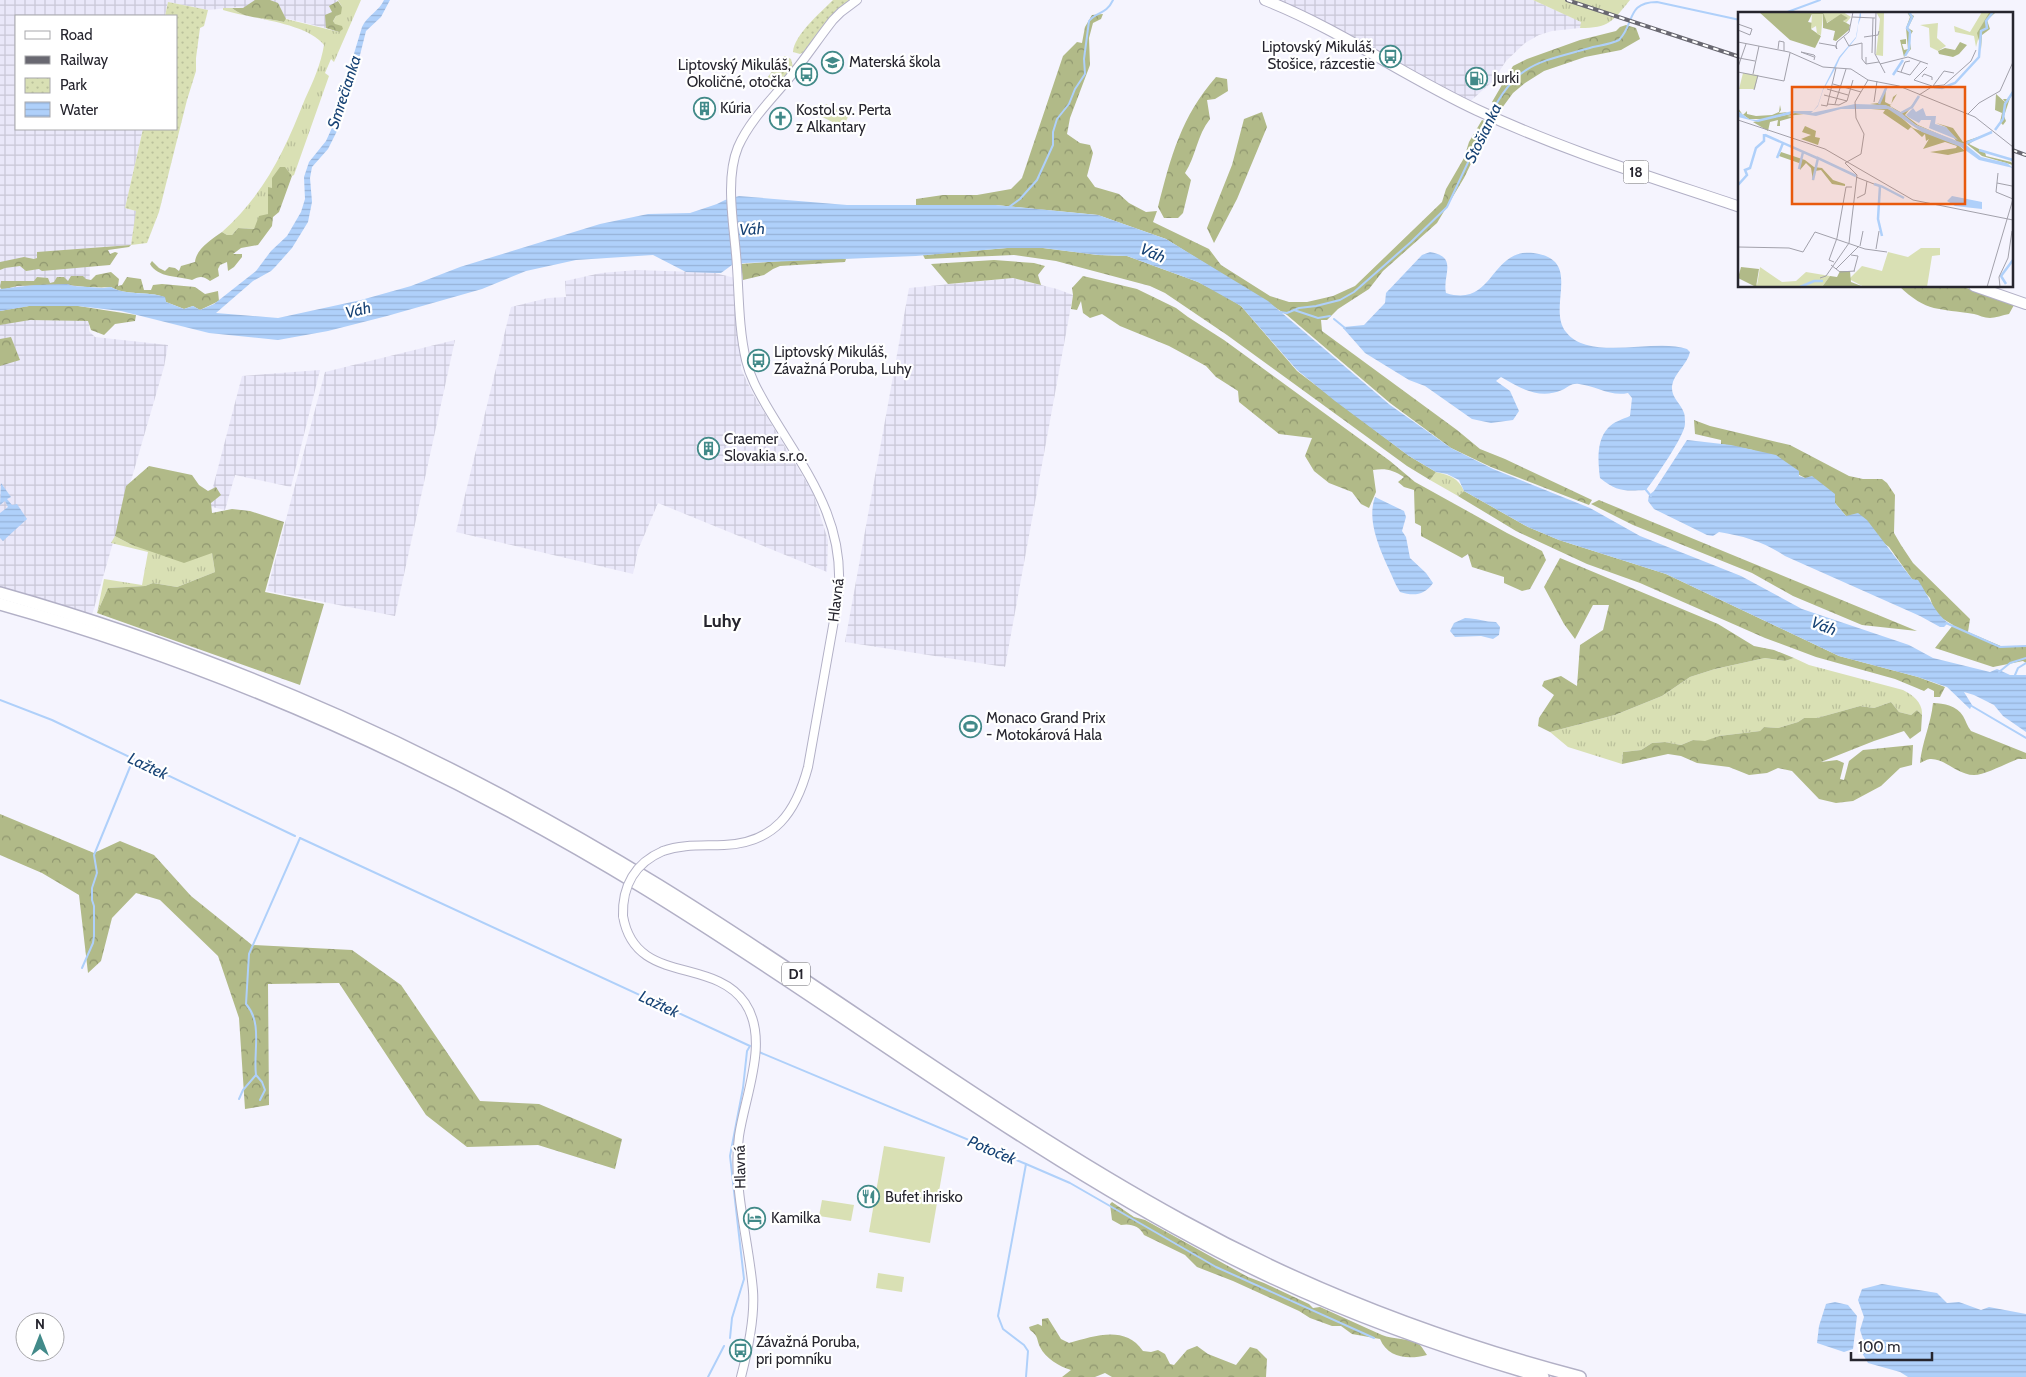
<svg xmlns="http://www.w3.org/2000/svg" width="2026" height="1377" font-family="Cabin,sans-serif">
<style>
.industrial{fill:url(#industrial-grid)}
.grass{fill:url(#grass-tufts)}
.forest{fill:url(#forest-crowns)}
.park{fill:url(#park-dots)}
.pitch{fill:#d9e0b4}
.water{fill:url(#water-rules)}
.lines{fill:none;stroke-linecap:round;stroke-linejoin:round}
.stream{stroke:#afd0fa;stroke-width:2}
.minor-casing{stroke:#b2b0c6;stroke-width:10}
.major-casing{stroke:#b2b0c6;stroke-width:12}
.highway-casing{stroke:#b2b0c6;stroke-width:14}
.minor{stroke:#fff;stroke-width:8}
.major{stroke:#fff;stroke-width:10}
.highway{stroke:#fff;stroke-width:11}
.rail-casing{stroke:#696871;stroke-width:4}
.rail{stroke:#fff;stroke-width:2;stroke-dasharray:5.5;stroke-linecap:butt}
.minor-bridge-casing{stroke:#b2b0c6;stroke-width:10;stroke-linecap:butt}
.minor-bridge{stroke:#fff;stroke-width:8}
.labels{text-anchor:middle;dominant-baseline:central;stroke-width:4.5;stroke-linejoin:round;paint-order:stroke}
.shield{fill:#fff;stroke:#67666d;stroke-width:1}
.shield-label{font-size:14px;font-weight:bold;fill:#26252e}
.poi-label{font-size:15px;fill:#26252e;stroke:#fff;text-anchor:start}
.street-label{font-size:15px;fill:#26252e;stroke:#fff}
.water-label{font-size:16px;font-style:italic;fill:#164274;stroke:#fff}
.quarter-label{font-size:18px;font-weight:bold;fill:#26252e;stroke:#fff}
.inset-river{fill:none;stroke:#afd0fa;stroke-width:2.5}
.inset-road{fill:none;stroke:#a2a1ab;stroke-width:1}
.view{fill:#e8590c;fill-opacity:0.15;stroke:#e8590c;stroke-width:2.5}
.inset-edge{fill:none;stroke:#26252e;stroke-width:2.5}
</style>
<defs>
<pattern id="industrial-grid" width="8" height="8" patternUnits="userSpaceOnUse" patternTransform="scale(1.25)"><rect width="8" height="8" fill="#eae8fa"/><path d="M0 4h8M4 0v8" fill="none" stroke="#c9c7d7"/></pattern>
<pattern id="grass-tufts" width="24" height="20" patternUnits="userSpaceOnUse" patternTransform="scale(1.25)"><rect width="24" height="20" fill="#d9e0b4"/><path d="M3 7l-1-3M5 7V3M7 7l1-3M15 17l-1-3M17 17v-4M19 17l1-3" fill="none" stroke="#bac09b"/></pattern>
<pattern id="forest-crowns" width="20" height="18" patternUnits="userSpaceOnUse" patternTransform="scale(1.25)"><rect width="20" height="18" fill="#b1ba88"/><path d="M2 6a3 3 0 1 1 6 0M12 15a3 3 0 1 1 6 0" fill="none" stroke="#909770"/></pattern>
<pattern id="park-dots" width="8" height="8" patternUnits="userSpaceOnUse" patternTransform="scale(1.25)"><rect width="8" height="8" fill="#d9e0b4"/><path d="M2 2h.1M6 6h.1" fill="none" stroke="#bac09b" stroke-width="1.8" stroke-linecap="round"/></pattern>
<pattern id="water-rules" width="6" height="5" patternUnits="userSpaceOnUse" patternTransform="scale(1.25)"><rect width="6" height="5" fill="#afd0fa"/><path d="M0 2.5h6" fill="none" stroke="#96b2d7"/></pattern>
</defs>
<rect width="100%" height="100%" fill="#f5f4fe"/>
<g class="industrial">
<polygon points="0,0 338,0 326,28 238,7 208,10 168,2 165,16 16,16 16,129 143,129 125,208 137,211 131,245 90,248 89,331 95,337 168,345 164,367 92,615 0,587"/>
<polygon points="1274,0 1533,0 1582,22 1580,28 1552,31 1539,35 1525,43 1506,61 1493,81 1466,105"/>
<polygon points="715,266 715,273 743,280 741,369 753,394 813,493 828,540 827,572 658,503 638,550 633,574 456,532 511,307 548,298 566,297 565,281 601,273 637,270 696,272"/>
<polygon points="1013,278 1057,289 1073,295 1005,667 845,642 909,288"/>
<polygon points="455,340 395,616 267,591 325,372"/>
<polygon points="320,370 291,487 235,475 225,510 208,506 242,376"/>
</g>
<g class="grass">
<path d="M338,0H361L334,62L331,59L325,73L329,76L294,175L292,176L285,168L272,189L268,188V214L254,229L238,228L232,235H227L222,232C265,193 284,152 305,99C313,82 321,64 324,45C306,22 251,19 223,10V8H232C246,20 267,17 284,22L286,19L339,32L333,21L342,7Z"/>
<path d="M1533,0H1630C1612,22 1609,28 1580,28L1581,22Z"/>
<path d="M1436,472C1450,475 1458,478 1464,491L1458,496L1430,480Z"/>
<polygon points="115,536 132,545 212,553 215,572 177,587 153,583 145,586 108,588 97,613 104,579 142,585 148,552 111,543"/>
<path d="M1765,658L1785,661L1794,658L1809,665L1903,690C1913,695 1923,703 1922,715L1917,710L1911,715L1899,712L1891,702L1874,708L1860,706L1817,718H1804L1798,722L1778,728L1764,727L1760,731L1719,736L1705,742L1693,740L1681,745L1665,742L1652,743L1641,750L1623,752L1622,764L1568,747L1550,732L1615,715L1662,696L1690,677L1715,669Z"/>
</g>
<g class="forest">
<path d="M255,0H270L278,3L286,19L284,22C267,17 246,20 232,8H243Z"/>
<polygon points="338,1 342,7 341,14 336,16 333,21 335,24 342,26 343,29 339,32 326,28 325,15 332,12 329,6"/>
<polygon points="1103,14 1101,19 1093,23 1089,38 1090,65 1070,118 1067,134 1080,143 1090,145 1093,153 1087,176 1095,187 1119,194 1129,203 1146,212 1157,211 1153,222 1209,249 1221,265 1270,296 1289,302 1307,302 1333,296 1355,286 1442,202 1446,189 1464,158 1469,142 1482,120 1491,124 1488,135 1479,147 1464,178 1437,223 1383,271 1369,289 1338,309 1327,320 1321,320 1322,331 1457,430 1480,449 1505,459 1592,500 1589,505 1491,467 1451,448 1390,403 1287,315 1166,239 1098,215 996,205 916,205 916,199 943,195 977,195 1011,189 1022,178 1063,56 1077,42 1082,43 1085,27 1092,15"/>
<polygon points="1626,25 1636,28 1640,39 1621,50 1585,57 1544,71 1525,83 1513,93 1502,108 1492,102 1513,66 1527,59 1580,40 1616,31 1620,27"/>
<path d="M1216,77L1227,79L1228,91L1215,99L1207,100L1210,119C1197,135 1196,156 1185,173L1191,180L1183,213L1178,218H1164L1158,207C1171,156 1181,117 1216,77Z"/>
<polygon points="1262,112 1267,127 1237,199 1214,243 1207,228 1232,165 1244,119"/>
<path d="M280,167H285L292,176L279,212L273,217L272,226L258,245L241,248L233,254H242V257L234,267L228,271L227,262L220,265L218,269L219,276L210,281C203,276 200,276 192,280C178,276 158,278 150,264L152,261L159,268L165,271L169,267L175,268L179,271L181,266L195,262C196,249 212,239 222,232L227,235H232L238,228L254,229L259,216L268,214V187L272,188V178Z"/>
<polygon points="131,245 129,247 108,250 110,254 115,252 118,253 110,265 42,271 39,269 26,271 20,266 5,268 0,270 0,262 24,257 34,259 37,258 37,252"/>
<polygon points="1007,248 1043,248 1098,255 1127,256 1198,282 1222,294 1241,306 1297,371 1409,456 1436,472 1430,480 1407,466 1227,335 1165,293 1150,286 1056,261 1014,255 925,259 923,255"/>
<polygon points="807,259 846,259 845,262 780,266 773,269 764,275 743,280 741,264"/>
<polygon points="994,260 1034,263 1045,266 1038,275 1041,285 1013,278 948,284 931,264"/>
<path d="M111,272L119,279L118,286L122,285L127,277L141,279L144,290H151L153,285L162,284L195,287L205,294L218,291L219,301L200,310L193,306L184,309L166,302L164,297C148,291 126,296 111,287C102,288 75,287 67,284L17,286L2,290L0,287L1,281H34L37,277L48,278L50,283L54,282L57,277H64L68,281L71,276H83L86,279L91,280L96,275Z"/>
<path d="M1083,276L1137,289L1176,308L1188,317L1224,340L1390,461L1415,482L1507,533L1542,551L1546,560L1530,589L1522,591L1504,583V577L1472,567L1468,554L1462,558L1421,536V526L1415,523L1414,490L1404,487L1398,482L1404,477C1393,470 1386,468 1373,470L1376,492L1369,508L1361,504L1352,492L1329,483L1314,471L1305,456L1312,438L1279,434L1239,402L1238,391L1216,377L1206,366L1169,346L1120,326L1102,314L1090,318L1083,313L1081,301L1077,310L1071,309L1073,295L1072,288Z"/>
<path d="M1899,286H1961L2014,305L2009,314C2003,315 1995,318 1990,318C1984,318 1979,315 1974,314C1939,308 1927,313 1899,286Z"/>
<polygon points="29,306 78,306 136,315 135,321 115,324 104,335 91,330 88,321 30,320 0,325 0,311"/>
<polygon points="11,337 20,360 0,366 0,339"/>
<polygon points="1694,420 1710,426 1790,445 1849,476 1863,479 1882,479 1887,483 1895,495 1894,533 1901,545 1913,563 1970,619 1968,632 2003,647 2026,646 2026,663 2023,661 1993,667 1935,648 1953,625 1940,617 1933,607 1930,598 1912,579 1889,547 1846,516 1835,503 1805,478 1753,450 1721,444 1721,440 1695,434"/>
<polygon points="149,466 192,475 199,485 208,491 216,487 221,495 211,503 212,513 232,509 250,511 284,522 265,592 324,604 300,685 97,613 108,588 145,586 153,583 177,587 215,572 212,553 184,563 132,545 115,536 126,486"/>
<polygon points="1464,491 1528,527 1559,540 1666,574 1839,656 1918,677 1945,687 1940,697 1934,697 1934,691 1928,688 1924,691 1895,679 1816,657 1765,638 1640,583 1587,564 1516,531 1458,496"/>
<polygon points="1599,500 1917,631 1862,625 1793,596 1752,573 1633,525 1591,504"/>
<polygon points="1560,558 1718,624 1754,646 1774,650 1794,658 1785,661 1765,658 1715,669 1690,677 1662,696 1615,715 1550,732 1538,726 1539,718 1554,695 1542,686 1544,681 1561,676 1577,686 1580,645 1603,630 1609,605 1593,605 1575,639 1564,624 1544,587"/>
<polygon points="1891,702 1899,712 1911,715 1917,710 1922,715 1921,731 1910,739 1904,731 1874,741 1821,762 1837,760 1844,763 1840,779 1844,780 1849,761 1863,750 1913,745 1912,765 1900,768 1881,786 1853,801 1836,803 1819,799 1792,771 1778,768 1767,773 1749,775 1729,767 1697,763 1681,756 1668,754 1622,764 1623,752 1641,750 1652,743 1665,742 1681,745 1693,740 1705,741 1719,736 1760,731 1764,727 1778,728 1798,722 1804,718 1817,718 1860,706 1874,708"/>
<path d="M1933,703C1944,703 1957,706 1963,716C1966,721 1967,726 1971,731L2026,753V759H2018C2007,763 1985,775 1974,775C1957,775 1945,758 1930,759C1927,759 1923,762 1920,763C1922,742 1931,724 1933,703Z"/>
<polygon points="0,814 94,853 120,841 154,855 191,896 252,945 352,950 401,985 480,1101 539,1104 622,1139 615,1169 538,1145 467,1147 426,1115 339,983 268,984 269,1105 245,1109 239,1018 218,956 160,900 136,893 112,918 101,961 88,973 79,895 42,873 0,855"/>
<path d="M1112,1202L1134,1217L1145,1220L1248,1277L1264,1283L1309,1304L1313,1308L1320,1307C1341,1316 1361,1326 1382,1335C1393,1340 1409,1337 1420,1345C1422,1347 1425,1352 1427,1355C1408,1360 1388,1358 1380,1339L1352,1334L1341,1326H1332L1310,1318L1299,1311L1233,1281L1197,1267L1185,1255L1144,1235C1140,1226 1130,1223 1121,1225L1112,1220L1110,1204Z"/>
<path d="M1048,1318L1061,1339L1069,1343C1095,1336 1125,1325 1143,1351L1151,1352L1158,1350L1165,1354L1170,1364L1174,1365L1187,1350L1197,1346L1208,1354L1236,1365L1250,1347L1257,1349L1267,1359L1266,1377H1112L1105,1373L1095,1377H1062L1071,1370C1060,1367 1045,1358 1040,1347C1036,1338 1039,1337 1030,1330L1029,1327L1038,1324L1042,1326V1319Z"/>
</g>
<g class="park">
<path d="M833,0H851L804,52L800,54L793,52C794,35 822,11 833,0Z"/>
<polygon points="168,2 208,10 204,26 200,28 196,58 196,71 187,100 159,212 147,243 131,245 136,211 125,208 143,129 176,129 176,16 165,16"/>
<polygon points="785,56 791,59 793,67 775,90 765,87 767,78 783,57"/>
</g>
<g class="pitch">
<polygon points="826,104 849,115 843,127 820,116"/>
<polygon points="884,1146 945,1157 930,1243 869,1232"/>
<polygon points="822,1200 854,1205 851,1221 819,1216"/>
<polygon points="878,1273 904,1277 902,1292 876,1288"/>
</g>
<g class="water">
<path d="M384,0H390L381,17L366,31L353,83L338,129L328,149L312,167L310,178L312,202L308,222L292,248L276,266L271,271L253,281L216,313L278,318L361,300L411,286L460,267L600,224L648,214L690,213L717,204L725,200L739,196L847,205H996L1098,215L1166,239L1268,301L1390,405L1451,448L1493,469L1590,508L1640,536L1741,576L1802,609L1909,645L1933,658L1990,672L1997,669L2010,675H2026V732L2003,716L1994,705L1974,695L1964,692L1972,705L1970,709L1947,687L1918,677L1839,656L1666,574L1559,540L1528,527L1464,491L1459,480L1447,474L1436,472L1409,456L1335,401L1297,370L1241,306L1198,282L1127,256L1098,255L1043,248H1007L916,256L745,263L732,265L721,273H715L686,272L653,255L576,260L526,271L482,289L387,316L328,331L278,340L209,333L121,311L78,306H29L0,311V289L35,285L67,284L73,286L103,288L111,287C126,296 148,291 165,297L166,302L184,309L193,306L200,310L214,304L256,271L271,251L287,236L301,212L305,199L304,177L309,162L326,141L331,130L362,27C367,16 380,10 384,0Z"/>
<path d="M1430,252C1459,257 1442,275 1446,293C1496,309 1489,243 1539,254C1581,263 1547,308 1566,332C1589,362 1655,338 1687,349L1690,352C1687,365 1674,373 1672,386C1671,398 1681,403 1684,413C1685,415 1685,422 1685,424C1685,435 1654,480 1646,490C1625,491 1617,492 1600,478C1598,462 1596,441 1608,428C1613,422 1623,419 1630,416L1632,398L1628,393C1611,397 1596,386 1579,384C1571,383 1569,387 1562,390C1539,400 1520,388 1501,377L1496,381L1510,391L1519,411L1513,420L1491,423L1472,419L1425,386L1409,380L1365,353L1343,328L1344,327L1364,325L1385,303L1386,293L1422,255Z"/>
<path d="M1687,440L1731,445L1776,455L1799,471V476L1805,478L1812,476L1835,494V503L1846,516L1858,513L1867,520L1912,579L1918,580C1928,595 1934,612 1948,623L1944,627H1940L1920,616L1785,556C1764,542 1744,536 1719,532L1713,536L1707,535L1654,509L1648,501L1649,495L1654,491Z"/>
<polygon points="1,483 11,497 7,499 12,505 17,504 27,519 3,541 0,538 0,513 8,507 5,501 0,505"/>
<path d="M1375,497L1404,511L1406,517L1402,531L1406,537L1410,558L1426,573L1433,583C1424,596 1413,596 1400,592L1396,585C1385,559 1365,525 1375,497Z"/>
<path d="M1465,618C1476,618 1485,622 1496,622L1500,627L1499,635L1493,639L1481,636L1455,637L1450,631L1454,623Z"/>
<polygon points="1882,1284 1937,1293 1947,1303 1959,1302 1981,1310 1989,1307 2026,1314 2026,1377 1908,1377 1900,1372 1868,1363 1859,1348 1863,1339 1860,1330 1864,1317 1858,1300 1862,1289"/>
<polygon points="1835,1302 1848,1305 1857,1316 1853,1349 1844,1352 1817,1343 1819,1326 1826,1304"/>
</g>
<g class="lines">
<g class="stream">
<polyline points="1782,14 1820,0"/>
<path d="M1491,114C1517,61 1542,62 1593,47C1602,45 1611,44 1619,40C1635,24 1626,2 1657,2L1740,20"/>
<path d="M1009,207L1020,199L1037,180L1053,145V132L1057,119L1069,104L1075,89L1085,74L1084,59L1089,21C1097,11 1106,15 1113,0"/>
<polyline points="1294,310 1318,318 1330,316"/>
<polyline points="1280,312 1287,313 1299,308 1316,306 1340,300 1354,292 1411,242 1447,207 1488,120"/>
<polyline points="1334,319 1345,328"/>
<polyline points="1646,490 1651,496"/>
<polyline points="1946,623 2000,647 2026,646"/>
<polyline points="1999,672 2010,663 2026,658"/>
<polyline points="2015,675 2018,668 2026,663"/>
<polyline points="0,700 52,720 295,836"/>
<polyline points="1970,705 2026,738"/>
<polyline points="300,838 750,1046 747,1051 743,1088 730,1156 744,1279 732,1318 730,1338"/>
<polyline points="82,968 93,943 94,936 94,906 92,900 92,888 97,873 94,855 130,767"/>
<polyline points="759,1052 1026,1164 998,1316 1003,1329 1024,1345 1028,1351 1026,1377"/>
<polyline points="256,1075 262,1082 265,1090 260,1100"/>
<path d="M239,1099L243,1090L256,1075C253,1052 263,1023 246,1004L249,954L300,838"/>
<polyline points="1026,1164 1070,1183 1216,1267 1374,1338"/>
<polyline points="708,1377 724,1346"/>
</g>
<defs>
<g id="minor">
<path d="M663,851C683,844 703,846 724,845C775,843 796,812 808,767L838,598C847,519 804,470 766,405C758,391 750,377 746,360C739,330 739,298 737,267C735,230 724,181 738,147C750,120 772,99 790,77C805,59 818,39 833,20L841,12L857,0"/>
<path d="M623,916C635,986 713,956 745,1003C770,1040 745,1095 739,1136C732,1187 749,1240 753,1291C755,1319 748,1350 741,1377"/>
</g>
<g id="major">
<path d="M1265,0C1339,29 1404,76 1477,110C1562,150 1651,177 1740,207"/>
<polyline points="1974,286 2026,304"/>
</g>
<g id="highway">
<path d="M0,593C236,660 449,757 658,885C835,994 1000,1121 1183,1221C1308,1290 1442,1341 1580,1377"/>
<path d="M0,604C228,668 442,765 644,888C837,1006 1017,1147 1218,1251C1322,1305 1431,1345 1543,1377"/>
</g>
</defs>
<use href="#minor" class="minor-casing"/>
<use href="#major" class="major-casing"/>
<use href="#highway" class="highway-casing"/>
<use href="#minor" class="minor"/>
<use href="#major" class="major"/>
<use href="#highway" class="highway"/>
<defs>
<g id="rail">
<polyline points="1567,0 1740,57"/>
<polyline points="2012,150 2026,155"/>
</g>
</defs>
<use href="#rail" class="rail-casing"/>
<use href="#rail" class="rail"/>
<defs>
<path id="minor-bridge" d="M623,916C622,886 635,863 663,851"/>
</defs>
<use href="#minor-bridge" class="minor-bridge-casing"/>
<use href="#minor-bridge" class="minor-bridge"/>
</g>
<defs>
<symbol id="bus-ring" viewBox="-11 -11 22 22"><circle r="9.5" fill="#fff" stroke="#428a89" stroke-width="1.5"/><path d="M-5-6H5V4H4V6H2V4H-2V6H-4V4H-5ZM-3.5-4V0h7V-4ZM-3.5 1.2v1.5H-2V1.2ZM2 1.2v1.5H3.5V1.2Z" fill="#428a89"/></symbol>
<symbol id="school-ring" viewBox="-11 -11 22 22"><circle r="9.5" fill="#fff" stroke="#428a89" stroke-width="1.5"/><path d="M0-5L7-2L0 1L-7-2ZM-4 1L0 2.5L4 1V4Q0 6-4 4Z" fill="#428a89"/></symbol>
<symbol id="fuel-ring" viewBox="-11 -11 22 22"><circle r="9.5" fill="#fff" stroke="#428a89" stroke-width="1.5"/><path d="M-5.5-6h7V0h2V4h1.3V-2.5L3-4.5l.8-.8L6-3V5H2.5V1h-1V6h-7ZM-4.2-4.7v3.2H.2V-4.7Z" fill="#428a89"/></symbol>
<symbol id="building-ring" viewBox="-11 -11 22 22"><circle r="9.5" fill="#fff" stroke="#428a89" stroke-width="1.5"/><path d="M-4-6H4V6H1V3H-1V6H-4ZM-2.5-4.3h1.7v1.8h-1.7ZM.8-4.3h1.7v1.8H.8ZM-2.5-1h1.7V.8h-1.7ZM.8-1h1.7V.8H.8Z" fill="#428a89"/></symbol>
<symbol id="church-ring" viewBox="-11 -11 22 22"><circle r="9.5" fill="#fff" stroke="#428a89" stroke-width="1.5"/><path d="M-1.2-6h2.4v3.5h3.3v2.4h-3.3V6h-2.4V-.1h-3.3v-2.4h3.3Z" fill="#428a89"/></symbol>
<symbol id="stadium-ring" viewBox="-11 -11 22 22"><circle r="9.5" fill="#fff" stroke="#428a89" stroke-width="1.5"/><path d="M0-5a6.5 5 0 1 0 0 10a6.5 5 0 1 0 0-10ZM-3.5-1.8h7v3.6h-7Z" fill="#428a89"/></symbol>
<symbol id="restaurant-ring" viewBox="-11 -11 22 22"><circle r="9.5" fill="#fff" stroke="#428a89" stroke-width="1.5"/><path d="M-5-6h1v4h1v-4h1v4h1v-4h1v5L-1.5 .5V6h-2V.5L-5-1ZM5-6V6H3V1.5H1.5Q1.5-4 5-6Z" fill="#428a89"/></symbol>
<symbol id="hotel-ring" viewBox="-11 -11 22 22"><circle r="9.5" fill="#fff" stroke="#428a89" stroke-width="1.5"/><path d="M-6-4.5h1.5V1H6V5H4.5V3h-9V5H-6ZM-4 0a1.8 1.8 0 1 1 3.6 0ZM.5 0V-2.5h3Q6-2.5 6 0Z" fill="#428a89"/></symbol>
</defs>
<g fill-rule="evenodd">
<use href="#bus-ring" x="1378" y="44" width="25" height="25"/>
<use href="#school-ring" x="820" y="50" width="25" height="25"/>
<use href="#bus-ring" x="794" y="62" width="25" height="25"/>
<use href="#fuel-ring" x="1464" y="66" width="25" height="25"/>
<use href="#building-ring" x="692" y="96" width="25" height="25"/>
<use href="#church-ring" x="768" y="106" width="25" height="25"/>
<use href="#bus-ring" x="746" y="348" width="25" height="25"/>
<use href="#building-ring" x="696" y="436" width="25" height="25"/>
<use href="#stadium-ring" x="958" y="714" width="25" height="25"/>
<use href="#restaurant-ring" x="856" y="1184" width="25" height="25"/>
<use href="#hotel-ring" x="742" y="1206" width="25" height="25"/>
<use href="#bus-ring" x="728" y="1338" width="25" height="25"/>
</g>
<g class="labels">
<g class="shield">
<rect x="1623.5" y="160.5" width="25" height="23" rx="4"/>
<rect x="782" y="962.5" width="28" height="23" rx="4"/>
</g>
<g class="shield-label">
<text x="1636" y="172">18</text>
<text x="796" y="974">D1</text>
</g>
<g class="poi-label">
<text x="1375" y="47" text-anchor="end">Liptovský Mikuláš,<tspan x="1375" dy="17">Stošice, rázcestie</tspan></text>
<text x="849" y="62">Materská škola</text>
<text x="791" y="65" text-anchor="end">Liptovský Mikuláš,<tspan x="791" dy="17">Okoličné, otočka</tspan></text>
<text x="1493" y="78">Jurki</text>
<text x="720" y="108">Kúria</text>
<text x="796" y="110">Kostol sv. Perta<tspan x="796" dy="17">z Alkantary</tspan></text>
<text x="774" y="352">Liptovský Mikuláš,<tspan x="774" dy="17">Závažná Poruba, Luhy</tspan></text>
<text x="724" y="439">Craemer<tspan x="724" dy="17">Slovakia s.r.o.</tspan></text>
<text x="986" y="718">Monaco Grand Prix<tspan x="986" dy="17">- Motokárová Hala</tspan></text>
<text x="885" y="1197">Bufet ihrisko</text>
<text x="771" y="1218">Kamilka</text>
<text x="756" y="1342">Závažná Poruba,<tspan x="756" dy="17">pri pomníku</tspan></text>
</g>
<g class="street-label">
<text transform="translate(836 600) rotate(-83)">Hlavná</text>
<text transform="translate(740 1167) rotate(-91)">Hlavná</text>
</g>
<g class="water-label">
<text transform="translate(344 92) rotate(-72)">Smrečianka</text>
<text transform="translate(1483 133) rotate(-64)">Stošianka</text>
<text transform="translate(752 229) rotate(-3)">Váh</text>
<text transform="translate(1153 253) rotate(24)">Váh</text>
<text transform="translate(358 310) rotate(-14)">Váh</text>
<text transform="translate(1824 626) rotate(22)">Váh</text>
<text transform="translate(148 766) rotate(25)">Lažtek</text>
<text transform="translate(659 1004) rotate(25)">Lažtek</text>
<text transform="translate(992 1150) rotate(23)">Potoček</text>
</g>
<g class="quarter-label">
<text x="722" y="621">Luhy</text>
</g>
</g>
<g transform="translate(1738 12)">
<rect width="275" height="275" fill="#f5f4fe"/>
<path d="M85,0H105L113,5L108,11L105,8L110,6L101,4L88,11ZM244,0H253L244,13L238,35L236,24L217,20L216,14L232,20ZM200,11L199,26L208,34L200,39L192,35L191,16L182,13ZM183,236H202V243L194,244L189,275H126L111,267L124,254L144,259L150,240L170,245ZM22,255L44,270L58,269L68,260L92,264L84,275H18L16,270L19,273Z" fill="#d9e0b4"/>
<path d="M21,0H85L89,11L103,2L110,6L105,9L112,13L111,18L98,29L95,28L97,19L85,16V2H74L70,10L75,11L73,17L83,24L77,36L52,28ZM169,0L176,4L170,16L175,19L171,25L173,37L166,45L162,28L168,27V32H164L166,38L170,37L168,16L172,5ZM251,1H257L249,8L252,17L244,23L243,37L239,21ZM222,30L229,33L221,42L215,45L201,42L200,39L207,36L217,38ZM148,76L147,90L153,93L155,85L159,82L152,94L164,101L169,99L181,85L167,103L180,113L217,129L178,113L153,95L132,92L140,91ZM275,77L266,104L268,109L265,113L262,110L264,101L257,98L258,82L268,91L265,87H271ZM42,93L43,98L41,101L50,100L31,107H11L0,99V96L5,103L9,99V102L18,104L34,103L41,100ZM133,97H150L156,99L175,116L220,133L227,139L210,143L192,140L218,136L219,134L207,130L185,137L191,127L188,129L187,122L184,125L173,115L170,118L145,101L147,98ZM57,101L66,102L49,104L56,105L42,109V114H39L40,108L32,110L30,119L15,110ZM198,111L215,116L225,130L243,124L231,132L247,140L248,144L273,150L275,153L244,144L229,132L219,130L208,115ZM67,114L78,119L77,125L82,126L80,133L63,127L73,123L64,120ZM43,140L67,148L76,155L84,156L95,168L107,172V174L94,172L83,158L77,159L75,169L73,156L68,151L62,158L61,151L41,144ZM3,255L21,257L18,275L0,266ZM102,259H112L113,270L126,275H84L92,264L99,265Z" fill="#b1ba88"/>
<path d="M5,61L20,63L17,77H1Z" fill="#d9e0b4"/>
<path d="M138,0H146L145,44L138,43L142,7ZM74,2H85L83,23L79,22L78,14L73,17Z" fill="#d9e0b4"/>
<path d="M122,0L123,2V5L120,13L119,22L118,26L102,46L98,55L87,75L85,78L80,94L73,101L117,92L148,93L162,100L178,113L227,132L243,145L269,151L275,156L241,148L223,135L184,120L150,97H103L78,104L57,101L20,110L0,105V99L11,107L18,108L54,99H75L80,93L85,77L101,45L118,25ZM175,96L178,100L185,96L188,104H198L197,112L208,115L220,128L191,116L193,108H183L181,111L170,105L168,103ZM214,184L244,190V197L217,194L209,189Z" fill="#afd0fa"/>
<path class="inset-river" d="M167,44L171,37L172,20L169,16L174,5L171,0M155,63L165,48M196,75L204,76L217,71L241,45L243,19L249,16L248,9L255,0M141,92L149,74M163,101L174,95L181,84M257,118L265,107L267,92L275,80M27,123L79,146M224,133L254,120M241,138L275,148M39,146L45,131M61,157L65,140M75,168L80,146L118,164M136,172L142,174L140,207L144,224M0,173L9,163L7,158L12,156L18,136L26,129V122M143,174L166,186M268,272L263,264L275,248M62,275L76,269H85"/>
<path class="inset-road" d="M138,0L137,42L147,61M114,5L137,6M0,12L14,17L12,23L0,18M106,25L111,34L124,31V47L128,52M126,25L140,23L141,19M0,30L51,40L85,55L113,57L130,68L161,74L237,105L275,135M81,31L98,34L99,37L98,36V34M98,34L99,30L111,20L115,0M40,37L41,29L46,30V39M134,41L135,6M128,45V52L141,50M1,46L17,49M76,48L77,44L76,43L63,40L76,45M142,52L170,45L190,52M0,55L8,32M189,55L176,68L194,74M159,59L172,63L183,49M0,60L46,69L52,41M163,60L167,50L172,49M15,62L21,34M184,65L186,62L194,65V68M95,72L123,80M195,74L206,73L233,49L238,38M89,77L110,83M16,78L20,63M86,83L109,89M181,83L195,74L206,59L216,61M109,89L115,68M136,90L139,69M89,92L101,93L109,89M97,92L108,57M83,93L89,94L98,56M230,102L241,91L262,79L275,50M0,108L87,137L175,188L275,208M118,165L136,172M259,171L274,174M119,186L127,182L129,169M122,234L125,219M0,235L51,236L65,240L77,220L127,237L149,240M138,237L141,219M113,243L120,244L116,259M96,250L91,248L99,226L108,175H114M93,253L102,260L117,259M98,257L121,234M82,266L88,264L111,231L119,163L107,151L123,142L126,122L118,106L117,90L130,68M249,275L275,187L258,180L260,161M262,275L261,265L270,246L274,219"/>
<path class="view" d="M54,75H227V192H54Z"/>
<rect width="275" height="275" class="inset-edge"/>
</g>
<rect x="15" y="15" width="162" height="115" fill="#ffffff" stroke="#a8a8ab"/>
<rect x="25" y="31" width="25" height="8" fill="#ffffff" stroke="#a8a8ab"/>
<text x="60" y="40" font-size="15" fill="#26252e">Road</text>
<rect x="25" y="56" width="25" height="8" fill="#696871" stroke="#a8a8ab"/>
<text x="60" y="65" font-size="15" fill="#26252e">Railway</text>
<rect x="25" y="78" width="25" height="15" fill="url(#park-dots)" stroke="#a8a8ab"/>
<text x="60" y="90" font-size="15" fill="#26252e">Park</text>
<rect x="25" y="102" width="25" height="15" fill="url(#water-rules)" stroke="#a8a8ab"/>
<text x="60" y="115" font-size="15" fill="#26252e">Water</text>
<g transform="translate(40 1337)"><circle r="24" fill="#ffffff" stroke="#a8a8ab"/>
<path d="M0-4L9 19L0 12L-9 19Z" fill="#428a89"/>
<text y="-8" font-size="14" font-weight="bold" text-anchor="middle" fill="#26252e">N</text>
</g>
<path d="M1851 1352v8h81v-8" fill="none" stroke="#26252e" stroke-width="2.5"/>
<text x="1858" y="1352" font-size="15" fill="#26252e" stroke="#ffffff" stroke-width="4" paint-order="stroke">100 m</text>
</svg>
